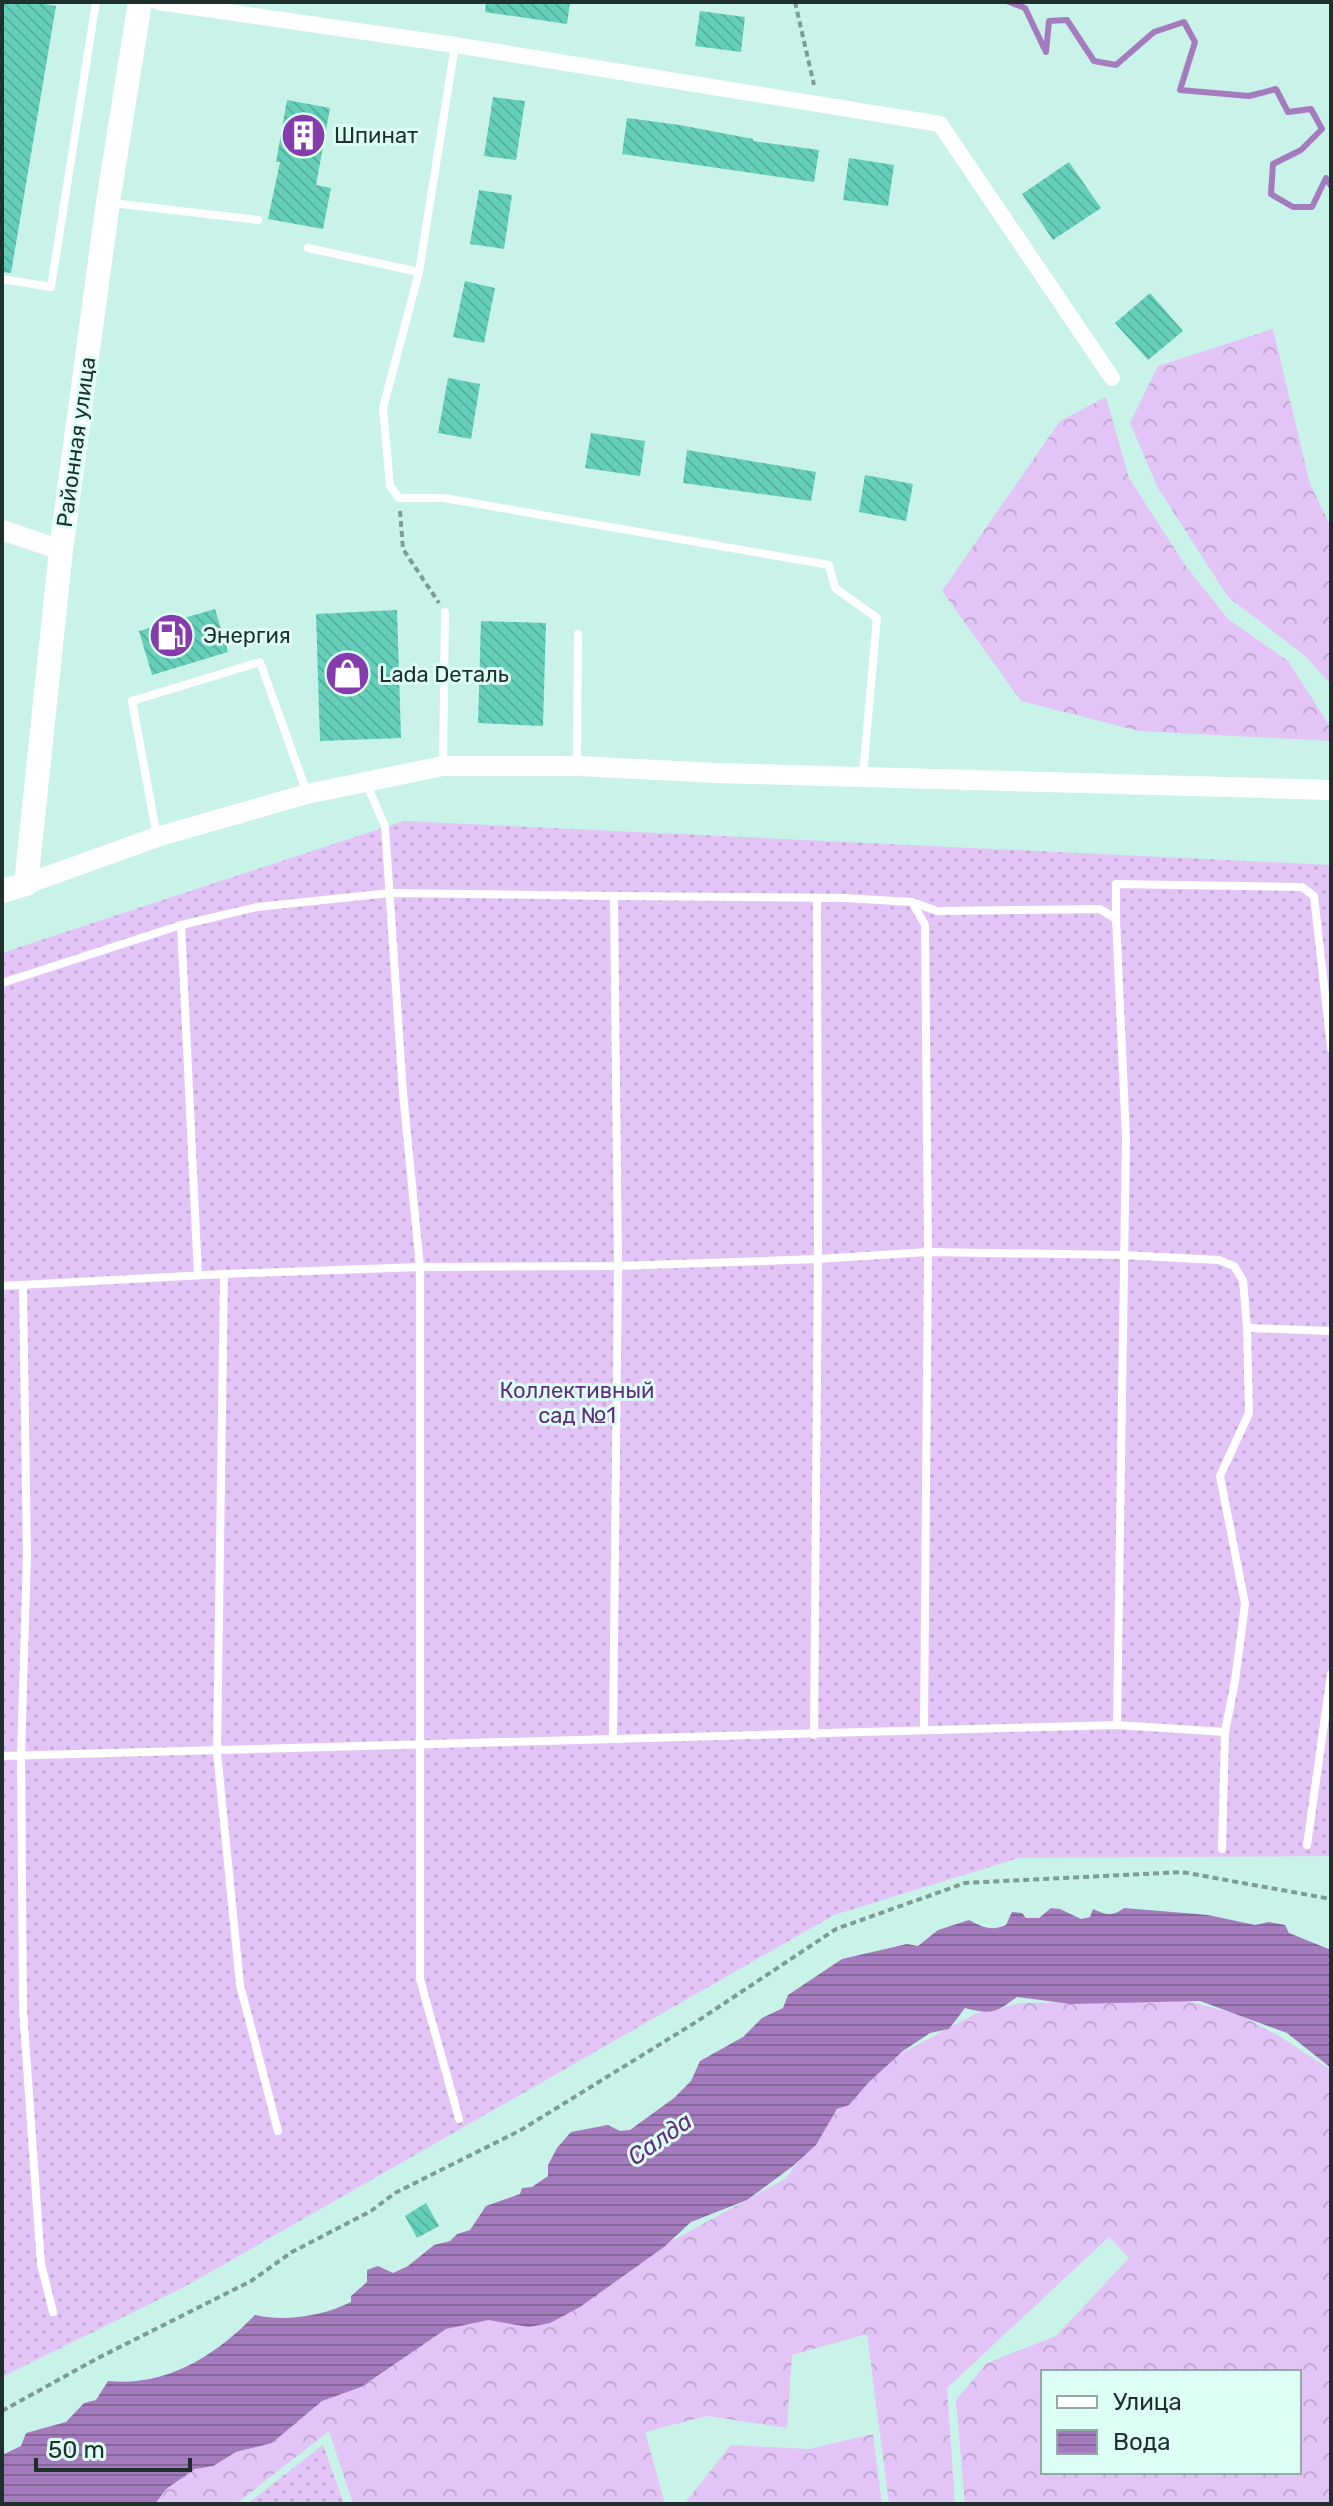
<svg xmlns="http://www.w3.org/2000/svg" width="1333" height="2506" font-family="Rubik,sans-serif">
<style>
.forest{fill:url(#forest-crowns);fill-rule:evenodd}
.garden{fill:url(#garden-dots)}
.water{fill:url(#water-rules)}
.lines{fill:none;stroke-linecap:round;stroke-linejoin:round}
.stream{stroke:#a47cbd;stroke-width:6}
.building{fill:url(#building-back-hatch)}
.path{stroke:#7e9c94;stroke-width:4;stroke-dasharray:6 4;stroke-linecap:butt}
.service{stroke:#fff;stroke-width:8}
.minor{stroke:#fff;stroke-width:16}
.tertiary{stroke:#fff;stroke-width:20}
.secondary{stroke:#fff;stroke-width:24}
.labels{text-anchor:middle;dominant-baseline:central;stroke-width:6;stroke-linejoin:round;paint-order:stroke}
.poi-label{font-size:22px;fill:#1f2f2b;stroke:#ddfef5;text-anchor:start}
.street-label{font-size:22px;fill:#1f2f2b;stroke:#ddfef5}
.park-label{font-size:22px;fill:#622e7d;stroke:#ddfef5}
.water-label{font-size:24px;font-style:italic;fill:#64307f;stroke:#ddfef5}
</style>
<defs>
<pattern id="forest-crowns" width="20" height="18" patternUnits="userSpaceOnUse" patternTransform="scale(2)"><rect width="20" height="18" fill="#e3c4f7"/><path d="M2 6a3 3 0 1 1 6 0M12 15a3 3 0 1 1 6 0" fill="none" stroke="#c2a9d4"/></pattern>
<pattern id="garden-dots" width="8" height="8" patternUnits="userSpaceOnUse" patternTransform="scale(2)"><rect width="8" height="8" fill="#e3c4f7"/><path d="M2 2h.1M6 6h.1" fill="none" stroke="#c2a9d4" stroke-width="1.8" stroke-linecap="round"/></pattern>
<pattern id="water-rules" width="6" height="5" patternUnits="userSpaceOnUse" patternTransform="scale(2)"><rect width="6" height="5" fill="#a47cbd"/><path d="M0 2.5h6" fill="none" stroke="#85669a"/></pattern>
<pattern id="building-back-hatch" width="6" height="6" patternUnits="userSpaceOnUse" patternTransform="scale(2)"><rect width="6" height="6" fill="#65cfb9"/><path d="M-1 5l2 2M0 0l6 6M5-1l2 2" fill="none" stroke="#57b29f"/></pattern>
</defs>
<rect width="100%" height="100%" fill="#c9f3e8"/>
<g class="forest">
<polygon points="1273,329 1310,484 1331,527 1331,684 1304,655 1228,597 1158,488 1130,423 1158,366"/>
<polygon points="1106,397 1129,478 1185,565 1228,619 1288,661 1331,728 1331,741 1139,731 1021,701 942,591 1060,421"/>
<path d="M1187,2001L1240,2015L1279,2036L1331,2070V2504H965L956,2400L987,2363L1056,2336L1129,2258L1109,2237L947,2388L955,2504H889L867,2334L792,2355L787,2428L707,2416L645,2432L665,2504H353L329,2431L236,2504H152L172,2480L231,2454L268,2443L322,2399L434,2334L668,2243L785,2179L837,2111L897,2056L975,2014L1021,2003ZM1043,2372H1299V2472H1043Z"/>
<polygon points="873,2434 882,2504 684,2504 731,2445 809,2449"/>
</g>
<g class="garden">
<polygon points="404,821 1331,865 1331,1856 1019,1858 834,1915 186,2286 2,2377 2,953"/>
<polygon points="323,2445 344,2504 247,2504"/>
</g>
<path class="water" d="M1051,1908L1060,1909L1081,1919L1090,1917L1093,1909C1106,1915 1112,1917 1124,1908L1208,1915L1255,1925L1269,1922L1285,1925L1289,1933L1331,1950V2068L1287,2033L1200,2001L1071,2004L1017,1997C995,2013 992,2015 965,2008L949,2029L930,2033L903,2051L869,2082L849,2105L837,2109L816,2145L793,2166L747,2200L691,2222L664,2247L580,2307L550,2323L529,2327L488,2320L446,2329L361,2387L322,2401L272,2443L236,2452L213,2466L195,2469L166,2489L155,2504H2V2455L21,2446L26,2433L66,2422L84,2403L96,2400L108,2381C167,2387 216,2355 255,2315C285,2322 323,2316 351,2302V2296L367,2282V2270L378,2266L393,2273L408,2266L434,2245L450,2241L457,2234L470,2230L486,2206L520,2194L522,2188L532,2187L548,2176V2165L557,2148L571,2132L608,2125L620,2131L630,2130L674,2098L691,2081L700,2061L743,2037L762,2018L783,2008L788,1995L842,1959L907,1944L918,1946L938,1930L969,1920C984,1928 991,1931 1006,1925L1012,1912L1022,1913L1026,1918H1039Z"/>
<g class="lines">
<polyline class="stream" points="1009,2 1025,8 1046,52 1049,21 1067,20 1094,61 1116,65 1154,32 1184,22 1195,42 1180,90 1249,96 1276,89 1288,112 1311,109 1322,129 1301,150 1273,164 1271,194 1293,207 1312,207 1326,178 1331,186"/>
</g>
<g class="building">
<polygon points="2,2 33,2 56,6 11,273 2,272"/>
<polygon points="486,2 570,2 567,24 485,12"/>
<polygon points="700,11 745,17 741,52 695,46"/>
<polygon points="493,97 525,101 516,160 484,156"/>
<polygon points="287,100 330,108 316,185 331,188 323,229 268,219 280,162 276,162"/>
<polygon points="627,118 680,125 753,139 753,141 819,150 814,182 622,154"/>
<polygon points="849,158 894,165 888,206 843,200"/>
<polygon points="1069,162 1101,208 1053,240 1022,194"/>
<polygon points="479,190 512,195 504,249 470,244"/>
<polygon points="465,281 495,288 484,343 453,337"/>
<polygon points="1150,293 1183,331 1148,360 1115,323"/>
<polygon points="448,378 480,384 471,439 438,433"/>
<polygon points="591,433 645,441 640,476 585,468"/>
<polygon points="687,450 816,472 811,501 683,483"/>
<polygon points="865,475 913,484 906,521 859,512"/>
<polygon points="215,609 228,652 152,675 139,631"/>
<polygon points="397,610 401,738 320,741 316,614"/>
<polygon points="481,621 546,623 543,726 478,723"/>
<polygon points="426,2203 439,2226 417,2238 405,2216"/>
</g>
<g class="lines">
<g class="path">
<polyline points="795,2 814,85"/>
<polyline points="400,511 403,549 439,603"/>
<polyline points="2,2411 98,2358 251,2281 292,2252 371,2211 395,2193 521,2130 696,2022 836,1929 965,1883 1182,1872 1331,1899"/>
</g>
<g class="service">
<polyline points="455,45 419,272 383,408 390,486 399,498 444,498 829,565 835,588 877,618 863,774"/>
<polyline points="112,203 258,220"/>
<polyline points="308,248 419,272"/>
<polyline points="2,279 51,287 96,2"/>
<polyline points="443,765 445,612"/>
<polyline points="577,765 578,634"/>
<polyline points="366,783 385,826 403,1093 420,1267 420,1979 459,2119"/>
<polyline points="157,837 132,701 260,662 307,793"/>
<polyline points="614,896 845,898 912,902 925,925 928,1252 924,1729"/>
<polyline points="912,902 937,911 1100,909 1116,919 1126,1138 1117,1725"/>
<polyline points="1116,919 1116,884 1302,887 1314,896 1331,1048"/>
<polyline points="181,925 198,1275"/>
<polyline points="2,983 181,925 257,907 390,893 614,896 618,1266 613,1737"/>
<polyline points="224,1274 217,1752 240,1985 278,2131"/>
<polyline points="2,1286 224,1274 420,1267 618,1266 818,1259 928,1252 1122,1255 1219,1260 1234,1266 1243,1280 1247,1328 1249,1413 1220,1476 1245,1604 1235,1681 1225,1732 1222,1849"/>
<polyline points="23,1286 27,1556 21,1755 23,2010 41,2264 53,2312"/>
<polyline points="1247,1328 1331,1331"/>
<polyline points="814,1735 818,1259 817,898"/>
<polyline points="2,1756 1117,1725 1225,1732"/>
<polyline points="1307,1845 1331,1674"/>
</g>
<polyline class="minor" points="158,2 455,45 940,124 1112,378"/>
<g class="tertiary">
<polyline points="2,530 61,550"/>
<polyline points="26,884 157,837 307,794 443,766 577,766 717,773 1331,790"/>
</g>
<polyline class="secondary" points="2,891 26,884 61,550 108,202 140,2"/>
</g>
<defs>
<symbol id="building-disc" viewBox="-11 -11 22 22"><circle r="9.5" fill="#863cad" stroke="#ddfef5"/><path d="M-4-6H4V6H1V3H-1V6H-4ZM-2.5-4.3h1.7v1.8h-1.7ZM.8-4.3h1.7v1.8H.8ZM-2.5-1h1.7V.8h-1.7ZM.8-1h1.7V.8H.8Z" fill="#fff"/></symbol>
<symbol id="fuel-disc" viewBox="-11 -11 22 22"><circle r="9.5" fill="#863cad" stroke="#ddfef5"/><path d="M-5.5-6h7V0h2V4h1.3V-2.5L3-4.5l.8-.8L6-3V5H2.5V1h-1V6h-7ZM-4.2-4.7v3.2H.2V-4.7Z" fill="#fff"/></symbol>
<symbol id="shop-disc" viewBox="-11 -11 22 22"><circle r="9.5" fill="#863cad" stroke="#ddfef5"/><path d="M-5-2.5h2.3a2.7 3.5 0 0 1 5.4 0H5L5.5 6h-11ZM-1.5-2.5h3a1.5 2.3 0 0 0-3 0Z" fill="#fff"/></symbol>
</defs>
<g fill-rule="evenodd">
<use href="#building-disc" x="278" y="110" width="51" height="51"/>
<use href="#fuel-disc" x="146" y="610" width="51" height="51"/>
<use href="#shop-disc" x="322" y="648" width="51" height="51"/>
</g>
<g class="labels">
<g class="poi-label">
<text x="334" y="135">Шпинат</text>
<text x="203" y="635">Энергия</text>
<text x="379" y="674">Lada Dеталь</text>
</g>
<g class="street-label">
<text transform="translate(76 442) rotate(-82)">Районная улица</text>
</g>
<g class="park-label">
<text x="577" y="1390">Коллективный<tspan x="577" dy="25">сад №1</tspan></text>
</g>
<g class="water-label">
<text transform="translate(660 2139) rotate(-35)">Салда</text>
</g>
</g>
<rect width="1333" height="2506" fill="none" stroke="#1f2f2b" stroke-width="8"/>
<rect x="1041" y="2370" width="260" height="104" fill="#ddfef5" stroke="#91aba4" stroke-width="2"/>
<rect x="1057" y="2396" width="40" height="12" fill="#ffffff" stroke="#91aba4" stroke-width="2"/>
<text x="1113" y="2410" font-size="24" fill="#1f2f2b">Улица</text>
<rect x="1057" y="2430" width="40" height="24" fill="url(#water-rules)" stroke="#91aba4" stroke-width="2"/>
<text x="1113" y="2450" font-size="24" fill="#1f2f2b">Вода</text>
<path d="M36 2458v12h154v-12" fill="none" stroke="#1f2f2b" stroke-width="4"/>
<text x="48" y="2458" font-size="24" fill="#1f2f2b" stroke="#ddfef5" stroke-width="6" paint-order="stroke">50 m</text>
</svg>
